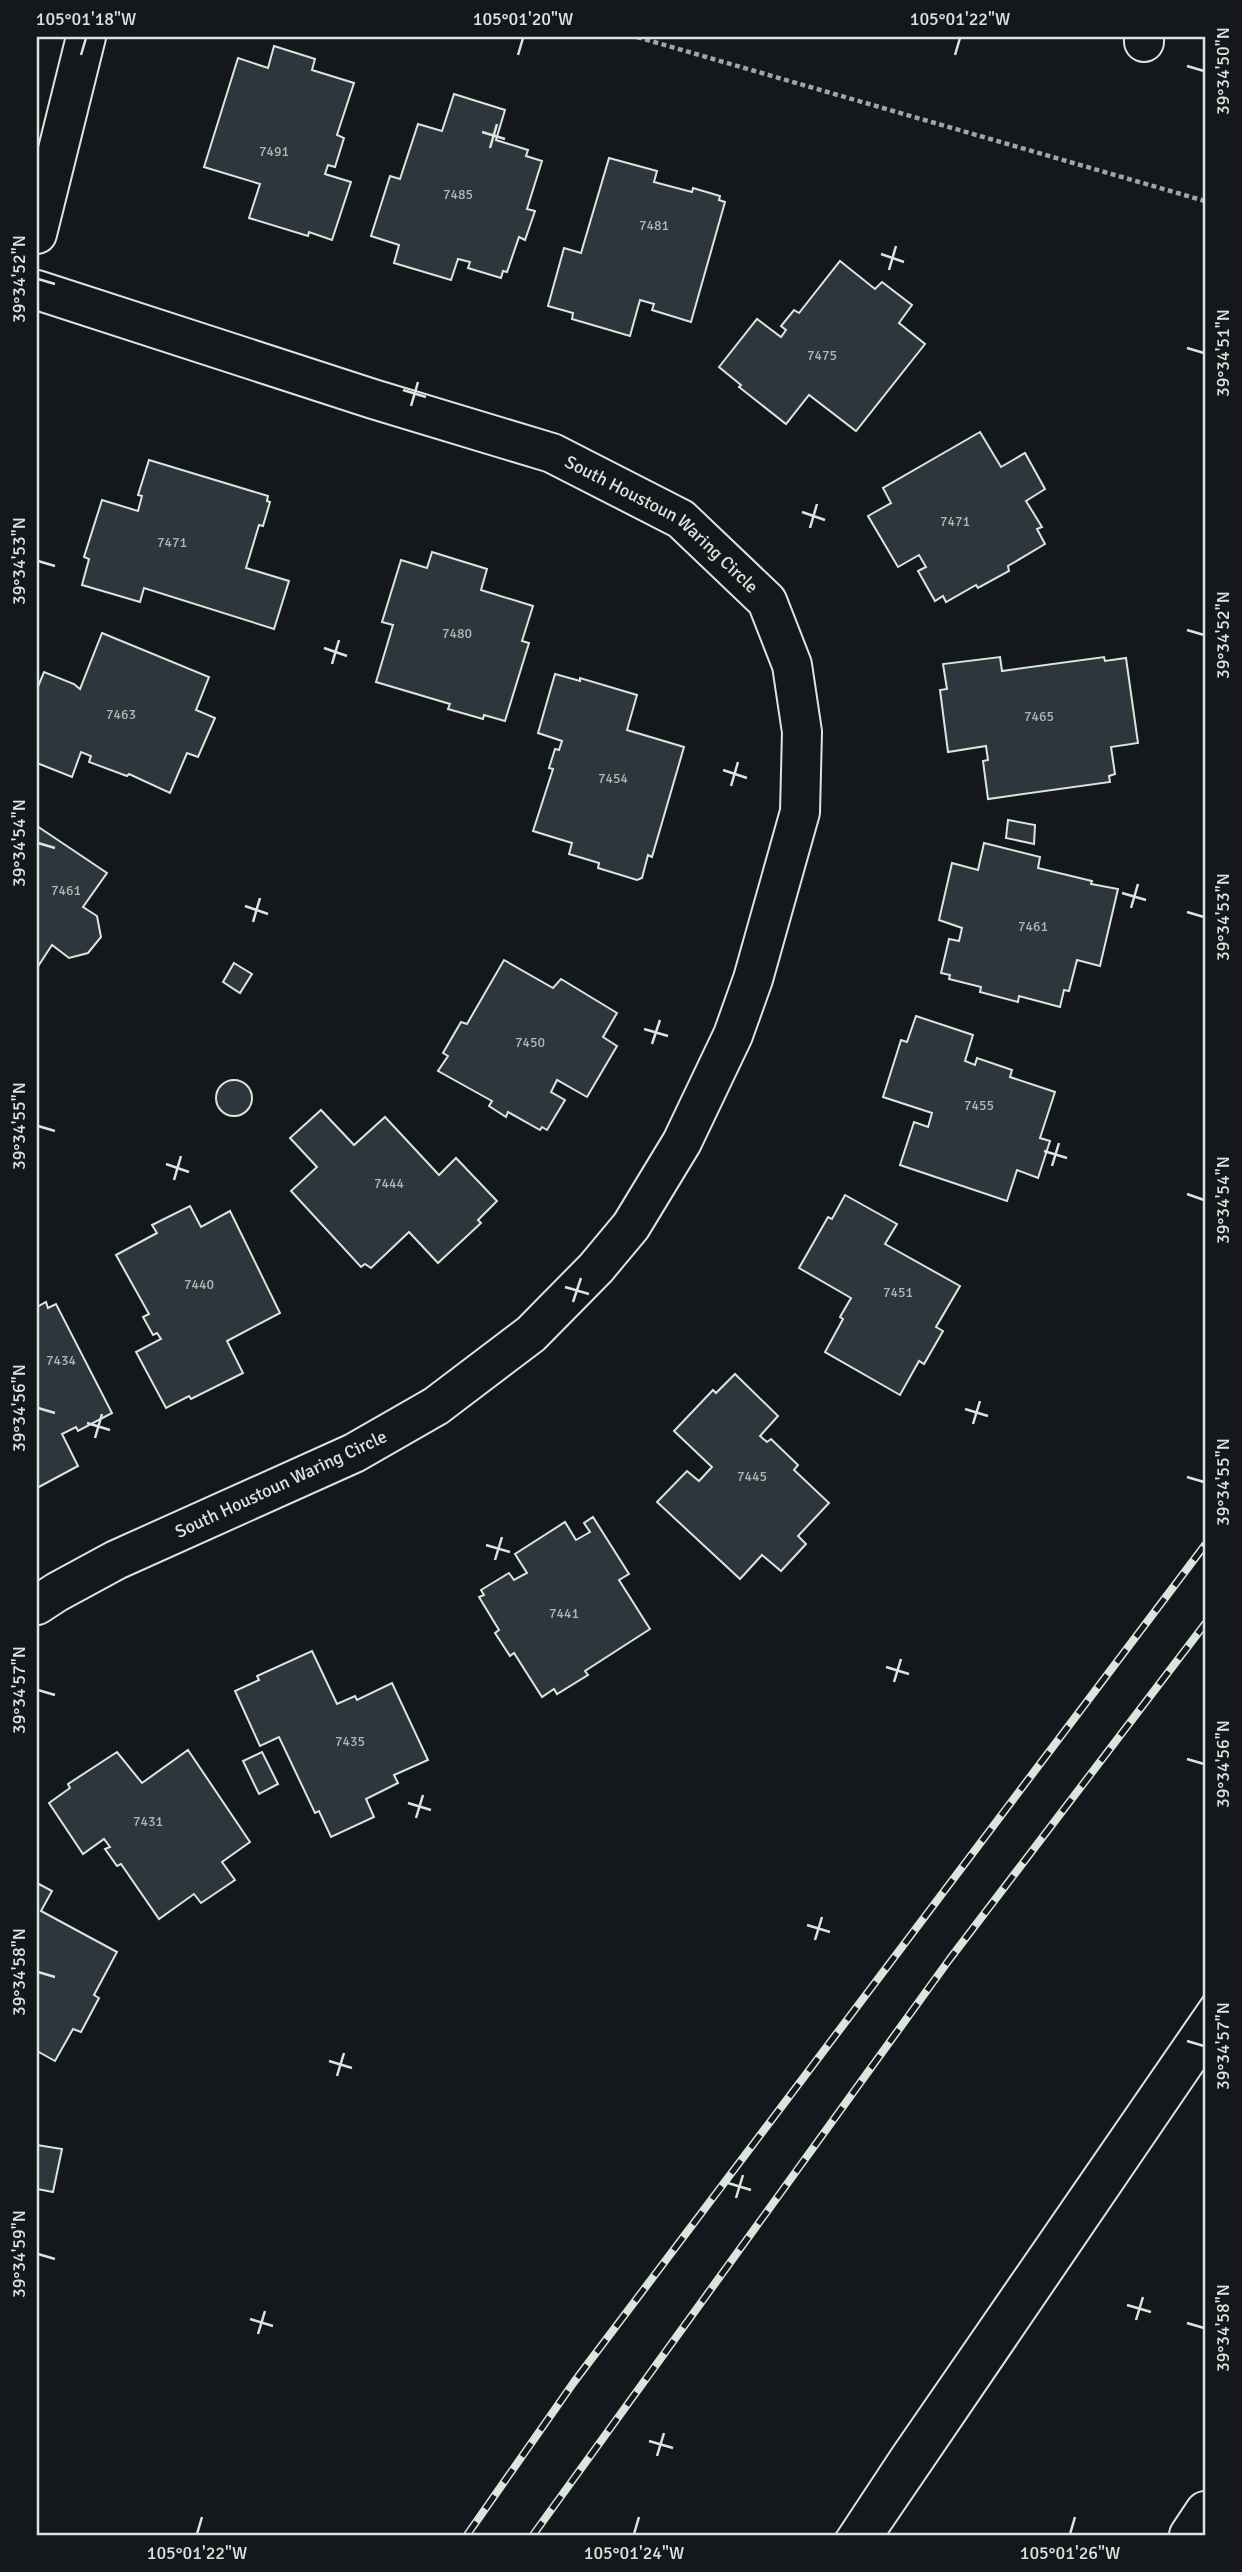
<svg xmlns="http://www.w3.org/2000/svg" width="1242" height="2572" font-family="Signika,sans-serif">
<style>
.building{fill:#2c363c;stroke:#d8e6dc;stroke-width:2}
.lines{fill:none;stroke-linecap:round;stroke-linejoin:round}
.minor-casing{stroke:#d8e6dc;stroke-width:42}
.highway-casing{stroke:#d8e6dc;stroke-width:42}
.path{stroke:#9da8a2;stroke-width:4.5;stroke-dasharray:5 3.5;stroke-linecap:butt}
.minor{stroke:#14181c;stroke-width:38}
.highway{stroke:#14181c;stroke-width:38}
.tram{stroke:#d8e6dc;stroke-width:2}
.rail-casing{stroke:#d8e6dc;stroke-width:8}
.rail{stroke:#14181c;stroke-width:5;stroke-dasharray:16;stroke-linecap:butt}
.ticks{fill:none;stroke:#d8e6dc;stroke-width:2.5}
.labels{text-anchor:middle;dominant-baseline:central;stroke-width:5;stroke-linejoin:round;paint-order:stroke}
.number-label{font-size:14px;fill:#adbab4}
.street-label{font-size:18px;fill:#d8e6dc;stroke:#14181c}
.neatline{fill:none;stroke:#d8e6dc;stroke-width:2.5}
.ticks-label{font-size:18px;text-anchor:middle;fill:#d8e6dc}
</style>
<rect width="100%" height="100%" fill="#14181c"/>
<g class="building">
<polygon points="274,46 315,59 312,70 354,83 337,135 344,138 335,167 328,165 325,174 351,182 332,240 309,232 308,236 249,218 260,184 204,167 238,58 268,68"/>
<polygon points="454,94 505,110 496,140 528,150 526,156 542,161 527,209 535,211 525,240 519,237 507,272 503,271 501,278 468,268 470,262 458,259 451,280 394,263 399,245 371,236 390,176 400,179 418,124 442,131"/>
<polygon points="609,158 657,171 654,182 692,192 693,188 720,196 719,200 725,202 691,322 652,310 654,304 640,300 630,336 572,319 573,313 548,306 564,248 581,253"/>
<polygon points="840,261 875,289 882,282 912,305 899,323 925,344 856,431 809,395 786,424 739,387 741,385 719,367 757,319 781,337 786,330 781,326 794,310 799,313"/>
<polygon points="980,432 1001,467 1025,453 1045,489 1026,501 1042,527 1037,529 1045,544 1008,566 1009,571 978,588 976,585 946,602 943,596 935,601 918,571 926,567 919,555 898,567 868,516 891,503 883,488"/>
<polygon points="149,460 268,496 267,501 270,502 263,526 259,525 246,568 289,581 274,629 144,588 140,602 82,585 89,559 84,557 102,500 138,511 142,496 138,495"/>
<polygon points="432,552 487,569 481,590 533,606 522,641 529,643 505,721 484,715 483,719 448,709 450,704 376,682 393,625 382,622 401,560 427,568"/>
<polygon points="102,633 209,677 196,710 215,718 198,757 187,753 170,793 129,774 127,776 89,762 91,756 81,752 72,777 37,763 37,689 44,672 74,684 80,689"/>
<polygon points="1000,657 1002,671 1104,657 1105,661 1126,658 1138,743 1111,747 1115,774 1109,776 1110,782 988,799 983,761 988,760 986,746 948,752 940,690 947,689 943,664"/>
<polygon points="555,674 580,681 580,678 637,695 627,730 684,747 652,857 648,855 642,878 637,880 598,868 599,863 569,854 572,843 533,831 553,769 549,768 555,749 559,750 562,741 538,733"/>
<polygon points="1008,820 1035,825 1034,844 1006,838"/>
<polygon points="37,826 107,873 83,907 97,916 101,937 88,953 69,958 52,945 37,968"/>
<polygon points="984,843 1040,857 1038,868 1092,881 1091,884 1118,889 1100,966 1077,960 1069,991 1064,990 1060,1007 1019,996 1018,1002 980,992 981,987 949,979 950,975 941,973 949,939 959,941 962,928 939,920 952,863 978,870"/>
<polygon points="504,960 553,988 561,979 617,1013 603,1037 617,1046 587,1097 557,1080 551,1092 565,1100 547,1130 542,1127 540,1130 508,1112 506,1117 489,1106 492,1101 438,1071 448,1056 443,1053 461,1022 467,1024"/>
<polygon points="234,963 252,974 240,993 223,982"/>
<polygon points="916,1016 973,1035 965,1061 975,1065 977,1058 1012,1070 1010,1077 1055,1092 1040,1138 1050,1141 1038,1178 1017,1170 1007,1201 900,1165 914,1122 928,1127 932,1113 883,1097 901,1040 907,1042"/>
<circle cx="234" cy="1098" r="18"/>
<polygon points="321,1110 354,1145 385,1117 439,1175 456,1158 497,1201 478,1220 481,1223 438,1263 409,1232 371,1268 365,1264 361,1267 291,1191 317,1167 290,1138"/>
<polygon points="845,1195 897,1224 885,1244 960,1286 936,1327 943,1331 924,1364 919,1361 900,1395 825,1352 843,1319 840,1317 851,1298 799,1268 828,1217 832,1219"/>
<polygon points="190,1206 201,1227 230,1211 280,1313 227,1341 243,1373 191,1399 189,1396 166,1408 136,1352 161,1339 157,1333 153,1335 143,1317 149,1314 116,1255 157,1233 152,1225"/>
<polygon points="46,1302 48,1308 56,1304 112,1413 78,1431 76,1427 62,1434 78,1466 37,1488 37,1307"/>
<polygon points="735,1374 778,1416 760,1436 767,1442 771,1439 798,1465 794,1470 829,1503 798,1536 806,1544 781,1571 762,1555 740,1579 657,1502 687,1471 699,1481 712,1467 674,1431 713,1390 716,1393"/>
<polygon points="593,1517 629,1574 619,1580 650,1629 585,1671 588,1675 557,1694 554,1689 542,1697 514,1653 510,1656 495,1633 499,1630 479,1597 484,1595 481,1590 509,1573 514,1580 527,1573 515,1554 565,1522 576,1540 590,1532 584,1523"/>
<polygon points="312,1651 337,1704 355,1696 357,1700 392,1683 428,1760 394,1775 398,1783 366,1799 374,1817 331,1837 319,1811 315,1813 279,1737 260,1746 235,1691 259,1680 257,1676"/>
<polygon points="188,1750 250,1842 222,1862 235,1880 201,1903 194,1894 159,1919 121,1864 117,1866 105,1849 110,1847 104,1839 83,1854 49,1803 70,1788 68,1784 117,1752 142,1783"/>
<polygon points="262,1752 278,1784 259,1794 243,1761"/>
<polygon points="37,1883 52,1891 41,1911 117,1952 94,1995 99,1998 81,2032 73,2029 55,2061 37,2051"/>
<polygon points="37,2145 62,2149 53,2192 37,2189"/>
</g>
<g class="lines">
<defs>
<g id="minor">
<polyline points="1144,42 1144,37"/>
<polyline points="37,234 86,37"/>
<path id="s1" d="M37,290L373,399L552,453L681,519L767,601L792,665L802,732L800,812L753,979L733,1035L682,1142L631,1226L596,1268L531,1334L436,1406L354,1453L116,1560L57,1592L37,1605"/>
</g>
<polyline id="highway" points="1189,2535 1205,2511"/>
</defs>
<use href="#minor" class="minor-casing"/>
<use href="#highway" class="highway-casing"/>
<polyline class="path" points="637,37 1205,201"/>
<use href="#minor" class="minor"/>
<use href="#highway" class="highway"/>
<g class="tram">
<polyline points="835,2535 893,2447 1205,1994"/>
<polyline points="887,2535 1205,2068"/>
</g>
<defs>
<g id="rail">
<polyline points="467,2535 574,2382 1205,1545"/>
<polyline points="533,2535 949,1960 1205,1624"/>
</g>
</defs>
<use href="#rail" class="rail-casing"/>
<use href="#rail" class="rail"/>
</g>
<path class="ticks" d="M81,55L86,38M518,55L523,38M955,55L960,38M1187,66L1204,71M482,132L505,139M490,148L497,124M881,254L904,262M889,270L896,246M38,279L55,284M1187,348L1204,353M403,390L426,397M411,406L418,382M802,512L825,520M810,528L817,504M38,561L55,566M1187,630L1204,635M324,648L347,656M332,664L339,640M723,770L747,778M731,786L738,762M38,843L55,848M1122,893L1146,900M245,906L268,914M1131,908L1138,884M1187,912L1204,917M253,922L260,898M644,1029L668,1036M652,1044L660,1020M38,1126L55,1131M1044,1151L1067,1158M166,1164L189,1172M1052,1166L1059,1143M174,1180L181,1156M1187,1194L1204,1200M565,1287L589,1294M573,1302L581,1278M38,1408L55,1413M965,1409L988,1416M87,1423L110,1430M973,1424L980,1401M95,1438L102,1414M1187,1477L1204,1482M486,1545L510,1552M495,1560L502,1537M886,1667L909,1674M894,1682L901,1659M38,1690L55,1695M1187,1759L1204,1764M408,1803L431,1810M416,1818L423,1795M807,1925L830,1932M815,1940L822,1917M38,1972L55,1977M1187,2041L1204,2046M329,2061L352,2068M337,2076L344,2053M728,2183L751,2190M736,2198L743,2175M38,2254L55,2259M1127,2305L1151,2312M250,2319L273,2326M1136,2320L1143,2297M1187,2323L1204,2328M258,2334L265,2311M649,2441L673,2448M657,2456L664,2433M197,2534L202,2517M634,2534L639,2517M1070,2534L1075,2517"/>
<g class="labels">
<g class="number-label">
<text x="274" y="151">7491</text>
<text x="458" y="194">7485</text>
<text x="654" y="225">7481</text>
<text x="822" y="355">7475</text>
<text x="955" y="521">7471</text>
<text x="172" y="542">7471</text>
<text x="457" y="633">7480</text>
<text x="121" y="714">7463</text>
<text x="1039" y="716">7465</text>
<text x="613" y="778">7454</text>
<text x="66" y="890">7461</text>
<text x="1033" y="926">7461</text>
<text x="530" y="1042">7450</text>
<text x="979" y="1105">7455</text>
<text x="389" y="1183">7444</text>
<text x="199" y="1284">7440</text>
<text x="898" y="1292">7451</text>
<text x="61" y="1360">7434</text>
<text x="752" y="1476">7445</text>
<text x="564" y="1613">7441</text>
<text x="350" y="1741">7435</text>
<text x="148" y="1821">7431</text>
</g>
<g class="street-label">
<text stroke="none"><textPath href="#s1" startOffset="672">South Houstoun Waring Circle</textPath></text>
<text transform="translate(281 1484) rotate(-25)">South Houstoun Waring Circle</text>
</g>
</g>
<rect width="1242" height="2572" fill="none" stroke="#14181c" stroke-width="77"/>
<rect x="38" y="38" width="1166" height="2496" class="neatline"/>
<g class="ticks-label">
<text x="86" y="25">105°01'18"W</text>
<text x="523" y="25">105°01'20"W</text>
<text x="960" y="25">105°01'22"W</text>
<text transform="translate(1223 71) rotate(-90)" y="6">39°34'50"N</text>
<text transform="translate(19 279) rotate(-90)" y="6">39°34'52"N</text>
<text transform="translate(1223 353) rotate(-90)" y="6">39°34'51"N</text>
<text transform="translate(19 561) rotate(-90)" y="6">39°34'53"N</text>
<text transform="translate(1223 635) rotate(-90)" y="6">39°34'52"N</text>
<text transform="translate(19 843) rotate(-90)" y="6">39°34'54"N</text>
<text transform="translate(1223 917) rotate(-90)" y="6">39°34'53"N</text>
<text transform="translate(19 1126) rotate(-90)" y="6">39°34'55"N</text>
<text transform="translate(1223 1200) rotate(-90)" y="6">39°34'54"N</text>
<text transform="translate(19 1408) rotate(-90)" y="6">39°34'56"N</text>
<text transform="translate(1223 1482) rotate(-90)" y="6">39°34'55"N</text>
<text transform="translate(19 1690) rotate(-90)" y="6">39°34'57"N</text>
<text transform="translate(1223 1764) rotate(-90)" y="6">39°34'56"N</text>
<text transform="translate(19 1972) rotate(-90)" y="6">39°34'58"N</text>
<text transform="translate(1223 2046) rotate(-90)" y="6">39°34'57"N</text>
<text transform="translate(19 2254) rotate(-90)" y="6">39°34'59"N</text>
<text transform="translate(1223 2328) rotate(-90)" y="6">39°34'58"N</text>
<text x="197" y="2559">105°01'22"W</text>
<text x="634" y="2559">105°01'24"W</text>
<text x="1070" y="2559">105°01'26"W</text>
</g>
</svg>
